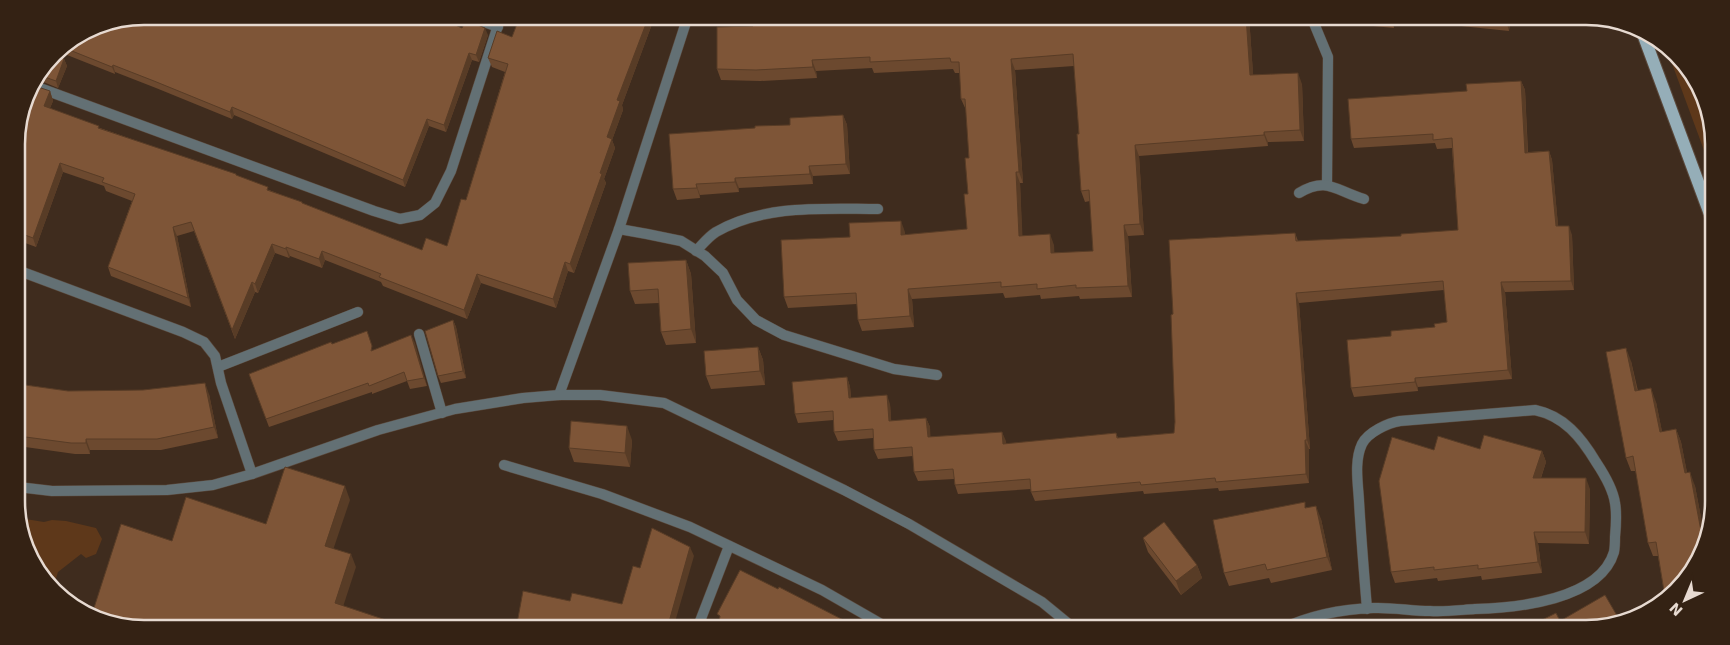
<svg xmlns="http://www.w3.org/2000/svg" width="1730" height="645" font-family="'DejaVu Sans',sans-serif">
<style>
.green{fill:#5e381a}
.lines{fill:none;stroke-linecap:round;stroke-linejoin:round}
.service-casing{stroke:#5a483b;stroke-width:11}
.primary-casing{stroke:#5a483b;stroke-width:14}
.service{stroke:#637074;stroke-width:10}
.primary{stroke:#95aeb8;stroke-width:12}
.wall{fill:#6c492f;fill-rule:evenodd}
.shaded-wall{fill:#583c26}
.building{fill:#7e5537;stroke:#583c26;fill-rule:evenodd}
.rim{fill:none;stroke:#e7dad1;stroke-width:2.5}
</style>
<rect width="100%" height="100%" fill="#3f2c1e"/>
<g class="green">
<polygon points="1667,50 1682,60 1713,127 1712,172"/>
<polygon points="19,518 44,522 52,520 66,521 96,528 102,539 96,554 86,558 81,554 58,572 53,588 48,585 19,526"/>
</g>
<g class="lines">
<defs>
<g id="service">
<polyline points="468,16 498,27"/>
<polyline points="1311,16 1328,57 1327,184"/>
<polyline points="37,87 374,211 400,219 420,215 435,203 451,171 501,16"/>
<path d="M1299,193C1327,176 1336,191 1364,199"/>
<polyline points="619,229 647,234 681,241 705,256 723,273 737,300 756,320 784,335 894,369 937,375"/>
<path d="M696,251C702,245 708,237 716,232C764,204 825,209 878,209"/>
<polyline points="17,270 183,332 204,342 215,356 221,383 252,474"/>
<polyline points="419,334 442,413"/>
<polyline points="218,367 358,312"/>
<polyline points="559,395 619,229 688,16"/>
<polyline points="504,465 602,494 690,527 822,590 890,629"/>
<polyline points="18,487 52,491 167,490 213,485 252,474 378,430 455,409 523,398 559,395 600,395 664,403 844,490 909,524 1042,602 1075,629"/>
<polyline points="697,629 729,546"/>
<path d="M1281,629C1309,616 1342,609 1373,608C1392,607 1411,611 1430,611C1445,612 1460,610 1475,609C1516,608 1600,600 1614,552C1615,547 1615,542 1615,537C1616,526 1617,514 1615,503C1613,489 1604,474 1596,462C1581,437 1564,416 1535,410L1400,421C1388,423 1368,432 1362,444C1354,461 1358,483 1359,501C1361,537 1364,573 1367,609"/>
</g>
<polyline id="primary" points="1643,34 1711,217"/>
</defs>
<use href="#service" class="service-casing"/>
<use href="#primary" class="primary-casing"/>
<use href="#service" class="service"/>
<use href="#primary" class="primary"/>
</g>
<g class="wall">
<polygon points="520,16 655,16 622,105 623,110 612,140 615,148 604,179 606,183 574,273 568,271 556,308 481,283 467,319 383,286 381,282 325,260 322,268 290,256 289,258 275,253 258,293 255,292 235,339 194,231 177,236 191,307 111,276 108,267 132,201 106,191 104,186 63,172 36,247 17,240 17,135 50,91 53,101 50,108 100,128 237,176 269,190 422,250 447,246 466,200 505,72 492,67 488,58 512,37"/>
<path d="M839,16H1249L1253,75L1302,84L1304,141L1268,142V146L1139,156L1144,235L1128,236L1132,297L1080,299L1079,296L1041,299L1040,295L1005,298L1003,293L912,299L914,327L862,331L858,320L857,304L788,308L784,297L850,237L905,232V235L967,229L969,158L966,110L961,99L960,73H955L953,69L874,73L872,68L816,71L817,78L760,81L721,80L717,69L753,26ZM1074,66L1079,134L1081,191L1085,202L1090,201L1093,251L1054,253V245L1022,236L1020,183H1023L1015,70Z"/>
<polygon points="1339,16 1511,16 1509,31 1394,19 1394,28 1342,23"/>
<polygon points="95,26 462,28 488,35 479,62 472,60 446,132 429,126 405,187 234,115 232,119 156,88 115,72 115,74 57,51 60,48"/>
<polygon points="54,55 64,59 67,66 58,88 36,79"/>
<polygon points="1521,81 1525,90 1528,152 1549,151 1552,160 1558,226 1572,235 1574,290 1505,292 1512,379 1418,387 1418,391 1354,397 1351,388 1391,336 1435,327 1447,322 1444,290 1299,303 1310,449 1309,449 1309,483 1219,491 1218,488 1144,494 1143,491 1035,501 1031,492 1031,489 958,494 955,485 954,479 918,481 914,472 913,456 878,459 874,450 873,438 838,441 834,432 834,420 798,423 795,414 847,377 850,387 851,398 890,404 891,421 926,418 930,427 930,437 1002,432 1006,444 1116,433 1118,438 1174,433 1175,422 1173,314 1295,233 1298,241 1401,236 1458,230 1452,148 1437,149 1435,143 1354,148 1351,139 1467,91"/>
<polygon points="843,115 847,125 850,174 813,176 813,184 739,188 739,192 700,195 700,198 677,200 673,189 755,128 790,125"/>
<polygon points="686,260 691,274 696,343 666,345 661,332 659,303 635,304 630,291"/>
<polygon points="453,320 456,327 466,378 441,383 438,376"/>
<polygon points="411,335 427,386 410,389 407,381 372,394 372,392 269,427 249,374 332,344 374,350"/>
<polygon points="758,347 763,360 765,385 711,389 706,376"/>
<polygon points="1631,361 1638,391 1656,402 1662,432 1676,429 1681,442 1687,473 1695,486 1706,544 1667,598 1664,591 1658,556 1653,556 1648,543 1636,471 1631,471 1626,458"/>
<polygon points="18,384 68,391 209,394 218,438 161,450 90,450 90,454 75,454 18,446"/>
<polygon points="632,440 630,467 574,462 569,448"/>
<polygon points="1480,449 1542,451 1546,462 1541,478 1590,489 1589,544 1538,543 1542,573 1482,580 1481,576 1438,581 1437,578 1395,583 1391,572 1434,450"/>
<polygon points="1307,507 1321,519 1332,570 1271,583 1269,578 1229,586 1224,573"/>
<polygon points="1143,538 1197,565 1202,578 1181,595 1148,552"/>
</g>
<g class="shaded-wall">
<polygon points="649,16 655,16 622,105 623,110 612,140 615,148 604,179 606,183 574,273 570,264 600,173 607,137 617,100"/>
<polygon points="1246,16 1249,16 1254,86 1250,75"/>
<polygon points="1392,16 1393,16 1394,19 1394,28 1391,21"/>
<polygon points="1508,16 1511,16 1509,31 1507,24"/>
<polygon points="485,28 488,35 479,62 476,55"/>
<polygon points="469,53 472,60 446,132 444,125"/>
<polygon points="64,59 67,66 58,88 56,81"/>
<polygon points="1011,59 1015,70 1023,183 1019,172"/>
<polygon points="812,60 816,71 817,78 813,67"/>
<polygon points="113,65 115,72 115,74 112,67"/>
<polygon points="1298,73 1302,84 1304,141 1300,130"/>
<polygon points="1521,81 1525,90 1528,162 1525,153"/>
<polygon points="50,91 53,101 47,115 44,106"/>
<polygon points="232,107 234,115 232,119 230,112"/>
<polygon points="843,115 847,125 850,174 846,164"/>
<polygon points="427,119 429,126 405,187 403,180"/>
<polygon points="1264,132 1268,142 1268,146 1264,135"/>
<polygon points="1135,145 1139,156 1144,235 1140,224"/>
<polygon points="1549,151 1552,160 1559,235 1556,226"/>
<polygon points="60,163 63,172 36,247 33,238"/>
<polygon points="809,166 813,176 813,184 810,174"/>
<polygon points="1016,172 1020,183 1023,247 1019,236"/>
<polygon points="735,178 739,188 739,192 735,182"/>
<polygon points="696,184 700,195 700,198 697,188"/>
<polygon points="901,221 905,232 905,246 901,235"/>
<polygon points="1124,225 1128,236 1132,297 1128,286"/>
<polygon points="1569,226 1572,235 1574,290 1571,281"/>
<polygon points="173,227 177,236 191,307 188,298"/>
<polygon points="1050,234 1054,245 1055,264 1051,253"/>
<polygon points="272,244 275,253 258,293 255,284"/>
<polygon points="286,247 290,256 289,258 286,249"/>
<polygon points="322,251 325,260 322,268 319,259"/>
<polygon points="686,260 691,274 696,343 691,329"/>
<polygon points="565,262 568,271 556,308 553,299"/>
<polygon points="477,274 481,283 467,319 464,310"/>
<polygon points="252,282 255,292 235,339 232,330"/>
<polygon points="1501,282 1505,292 1512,379 1508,370"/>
<polygon points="908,289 912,299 914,327 910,316"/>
<polygon points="1296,293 1299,303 1310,449 1307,440"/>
<polygon points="453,320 456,327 466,378 463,371"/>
<polygon points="411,335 415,343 427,386 424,378"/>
<polygon points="758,347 763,360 765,385 760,371"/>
<polygon points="1626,348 1631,361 1640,405 1635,391"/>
<polygon points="847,377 850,387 852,407 849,398"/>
<polygon points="1415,378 1418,387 1418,391 1415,382"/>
<polygon points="205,383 209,394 218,438 214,427"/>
<polygon points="1651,388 1656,402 1665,446 1660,432"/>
<polygon points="887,395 890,404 892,430 889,421"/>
<polygon points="926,418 930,427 931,446 928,437"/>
<polygon points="627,426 632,440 630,467 625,453"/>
<polygon points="1676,429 1681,442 1690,487 1685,473"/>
<polygon points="1002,432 1006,441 1007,453 1003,444"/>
<polygon points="86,439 90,450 90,454 86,443"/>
<polygon points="1305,440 1309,449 1309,483 1306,474"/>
<polygon points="1542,451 1546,462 1537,489 1533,478"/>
<polygon points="1690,472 1695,486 1706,544 1704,547"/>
<polygon points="1586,478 1590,489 1589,544 1585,532"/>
<polygon points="345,486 350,500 330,559 325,546"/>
<polygon points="1316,506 1321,519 1332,570 1327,557"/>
<polygon points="1534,532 1538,543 1542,573 1538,562"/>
<polygon points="690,547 694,556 673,629 667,629"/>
<polygon points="351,554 356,567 340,616 335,603"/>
<polygon points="1197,565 1202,578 1181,595 1176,581"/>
</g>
<g class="building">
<polygon points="144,16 435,16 462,28 466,20 485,28 476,55 469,53 444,125 427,119 403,180 232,107 230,112 154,81 113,65 112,67 62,47 95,26"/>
<polygon points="520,16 649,16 617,100 620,101 607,137 612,139 600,173 602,174 570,264 565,262 553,299 477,274 464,310 379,277 381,274 322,251 319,259 286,247 286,249 272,244 255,284 252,282 232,330 191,222 173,227 188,298 108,267 135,194 102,182 104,178 60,163 33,238 17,232 17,135 30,87 32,85 50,91 44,106 99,126 98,128 236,174 236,175 268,187 267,190 302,202 302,203 422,250 426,238 447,246 461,199 466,200 508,64 488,58 497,31 512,37"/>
<path d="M839,16H1246L1250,75L1298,73L1300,130L1264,132V135L1135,145L1140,224L1124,225L1128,286L1076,288V285L1037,289V284L1001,287V282L908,289L910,316L858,320L856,293L784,297L781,240L850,237L849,223L901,221V235L967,229L964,194H968L965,158H969L965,99H961L959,62H951L950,58L870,62V57L812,60L813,67L756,70L717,69V27L753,26V22ZM1073,54L1079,134H1077L1081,191L1089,190L1093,251L1051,253L1050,234L1019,236L1016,172H1019L1011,59Z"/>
<polygon points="1347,16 1392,16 1391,21"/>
<polygon points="1432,16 1508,16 1507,24"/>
<polygon points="54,55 64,59 56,81 39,75"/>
<polygon points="1521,81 1525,153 1549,151 1556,226 1569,226 1571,281 1501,282 1508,370 1415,378 1415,382 1351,388 1347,340 1391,336 1391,331 1435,327 1434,324 1447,322 1443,281 1296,293 1307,440 1305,440 1306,474 1216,482 1215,478 1141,485 1140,482 1031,492 1030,479 955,485 953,469 914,472 912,447 874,450 873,429 834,432 833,411 795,414 792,382 847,377 849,398 887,395 889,421 926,418 928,437 1002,432 1003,444 1116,433 1117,438 1174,433 1175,422 1171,315 1173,314 1169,240 1295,233 1296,241 1401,236 1401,234 1458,230 1452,138 1433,140 1433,134 1351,139 1348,99 1467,91 1466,84"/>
<polygon points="843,115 846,164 809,166 810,174 735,178 735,182 696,184 697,188 673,189 669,134 755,128 755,126 790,125 790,118"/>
<polygon points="686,260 691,329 661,332 658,289 630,291 628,263"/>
<polygon points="453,320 463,371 438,376 425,331"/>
<polygon points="367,331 372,346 371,351 411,335 424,378 407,381 404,372 369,386 368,383 266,419 249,374 331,342 332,344"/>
<polygon points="758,347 760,371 706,376 704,351"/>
<polygon points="1626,348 1635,391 1651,388 1660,432 1676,429 1685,473 1690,472 1704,547 1670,593 1670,590 1664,591 1656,542 1648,543 1633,456 1626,458 1606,352"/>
<polygon points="205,383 214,427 157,439 86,439 86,443 71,443 18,436 18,384 68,391 143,390"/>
<polygon points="571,421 627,426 625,453 569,448"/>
<polygon points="1484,435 1542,451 1533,478 1586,478 1585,532 1534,532 1538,562 1478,569 1478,565 1434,570 1434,567 1391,572 1379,481 1392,437 1434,450 1438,436 1480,449"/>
<polygon points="285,467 345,486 325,546 351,554 335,603 413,629 144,629 103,622 92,614 121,524 172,541 186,497 266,524"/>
<polygon points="1305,502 1305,508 1316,506 1327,557 1267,570 1265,564 1224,573 1213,520"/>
<polygon points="1164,522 1197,565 1176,581 1143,538"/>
<polygon points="652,528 690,547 667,629 516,629 523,591 570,601 572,593 622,604 633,566 640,568"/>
<polygon points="740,570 778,589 779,587 861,629 718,629 720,616 717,614"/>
<polygon points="1605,595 1619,619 1594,628 1526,628 1556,613 1560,621"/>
<polygon points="1502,619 1507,628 1485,629"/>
<polygon points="1452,621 1456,629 1439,629"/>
<polygon points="1403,622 1406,629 1390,629"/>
</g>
<path d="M0 0H1730V645H0ZM144 25H1586A119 119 0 0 1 1705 144V501A119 119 0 0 1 1586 620H144A119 119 0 0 1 25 501V144A119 119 0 0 1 144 25Z" fill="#342214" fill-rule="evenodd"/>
<path class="rim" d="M144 25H1586A119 119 0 0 1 1705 144V501A119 119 0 0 1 1586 620H144A119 119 0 0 1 25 501V144A119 119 0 0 1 144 25Z"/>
<g transform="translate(1685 600) rotate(224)" stroke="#342214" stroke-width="4" paint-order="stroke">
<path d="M0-4L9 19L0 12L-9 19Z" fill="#e7dad1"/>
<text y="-8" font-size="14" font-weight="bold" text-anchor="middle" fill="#e7dad1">N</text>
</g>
</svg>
